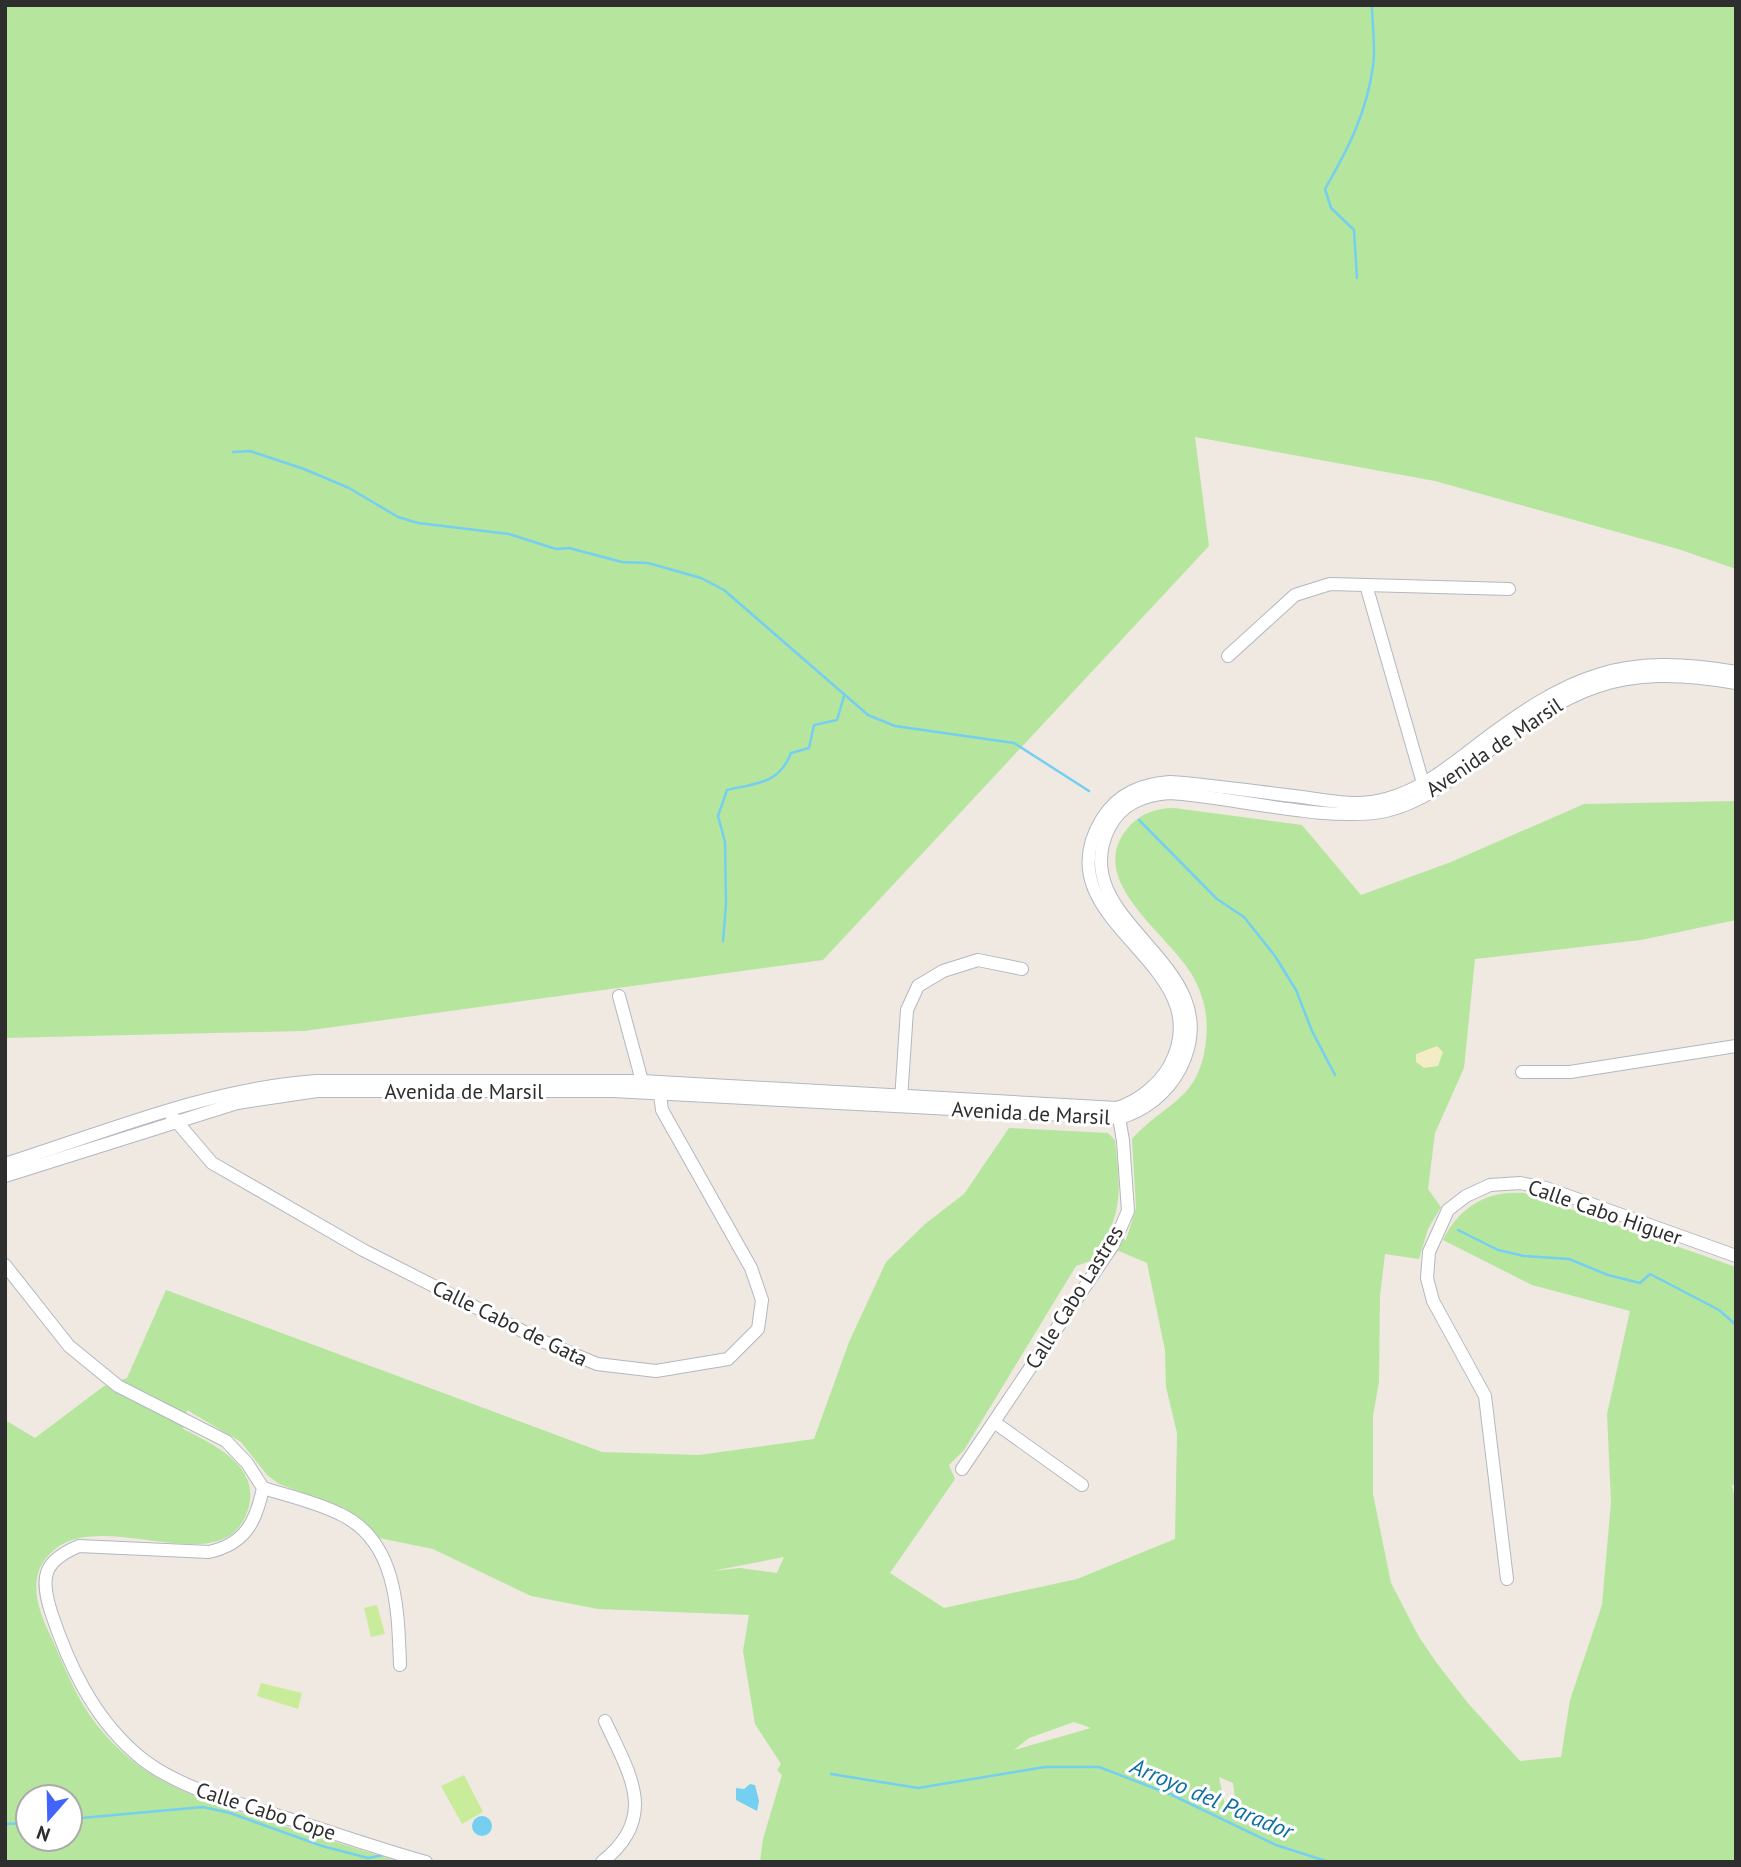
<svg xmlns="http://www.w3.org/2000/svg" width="1741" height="1867" font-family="'PT Sans',sans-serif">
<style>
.green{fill:#b6e59e;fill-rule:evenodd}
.sand{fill:#f3ecc5}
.pitch{fill:#c9ec9a}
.water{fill:#75cff0}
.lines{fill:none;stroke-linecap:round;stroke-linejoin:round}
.stream{stroke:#75cff0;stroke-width:2.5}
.minor-casing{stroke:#b4b7c1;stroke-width:14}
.minor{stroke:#fff;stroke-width:12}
.labels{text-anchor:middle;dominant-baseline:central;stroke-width:6;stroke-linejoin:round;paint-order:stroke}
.street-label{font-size:21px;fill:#2e2e2e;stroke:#fff}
.water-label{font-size:23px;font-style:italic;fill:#0d6fa3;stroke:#fff}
</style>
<rect width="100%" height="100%" fill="#efe9e1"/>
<g class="green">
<polygon points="5,5 1736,5 1736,569 1678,549 1435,481 1195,437 1209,546 823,960 304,1031 5,1038"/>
<path d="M1736,801V920L1641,940L1475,959L1464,1068L1435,1133L1428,1189L1441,1207L1428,1229L1419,1259L1385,1254L1380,1296L1379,1382L1373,1416V1494L1391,1583L1419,1637L1436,1662L1467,1702L1520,1761L1561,1757L1570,1700L1602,1605L1611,1502L1607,1414L1630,1311L1532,1285L1443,1240C1459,1207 1487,1190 1524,1193L1736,1267V1485H1732L1736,1503V1862H760L763,1839L782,1775L777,1770L781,1764L755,1724L743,1651L749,1615L598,1609L531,1596L433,1549L379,1538L344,1508L279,1484L267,1475L241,1442L187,1410L183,1429C213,1444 259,1465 249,1506C246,1518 240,1529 229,1536C186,1562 96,1514 54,1550C25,1574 37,1608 51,1637C65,1667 76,1699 97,1725C143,1784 206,1802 274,1823C316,1836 358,1849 400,1862H5V1420L35,1438L104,1386L127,1378L166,1290L602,1452L699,1455L814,1439L849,1342L886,1262L925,1224L964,1194L1009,1128L1108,1133L1115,1140C1119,1179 1124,1204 1105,1240L1116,1236L1126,1240L1136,1208L1132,1139C1165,1102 1200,1101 1206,1040C1209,1016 1203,993 1191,973C1167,933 1085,880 1127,829C1139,814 1155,808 1174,808L1302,825L1361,895L1451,862L1584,804ZM1119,1251L1147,1263L1165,1350L1166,1387L1177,1433L1175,1539L1077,1579L944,1608L890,1573L955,1479L949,1465L964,1450L1076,1266ZM784,1557L777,1573L740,1568L712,1571ZM1074,1722L1091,1728L1014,1750L1029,1738ZM1219,1777L1233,1783L1236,1805L1226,1811ZM28,1797H70V1839H28Z"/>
</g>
<polygon class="sand" points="1437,1046 1443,1052 1438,1066 1424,1068 1416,1062 1416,1054"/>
<g class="pitch">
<polygon points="377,1605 385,1634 371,1637 364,1608"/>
<polygon points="261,1683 302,1693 298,1709 257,1696"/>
<polygon points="464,1775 483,1812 462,1824 441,1786"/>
</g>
<g class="water">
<polygon points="750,1784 755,1785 759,1801 757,1811 736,1800 736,1788 744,1789"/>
<circle cx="482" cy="1826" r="10"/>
</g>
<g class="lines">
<g class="stream">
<polyline points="336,5 341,5"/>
<path d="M1357,278L1354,230L1331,208L1325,189C1348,149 1367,112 1373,66C1376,47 1372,25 1372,5"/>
<polyline points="233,452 250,451 304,469 349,488 398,517 418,523 509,534 556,549 569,548 622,562 648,563 701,578 724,590 868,715 895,726 1014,743 1089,791"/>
<polyline points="1139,820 1217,899 1244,917 1275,956 1296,990 1312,1031 1335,1075"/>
<path d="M723,941L726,904L725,842L718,816L727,790C757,783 779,784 791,753L809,748L814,725L837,720L844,696"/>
<polyline points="1458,1230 1498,1250 1524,1256 1569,1259 1608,1275 1640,1283 1650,1274 1719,1310 1736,1325"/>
<polyline points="831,1774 918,1788 1045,1767 1099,1767 1172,1795 1276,1845 1329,1862"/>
<polyline points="70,1819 203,1807 230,1813 322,1846 368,1858 384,1855"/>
<polyline points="5,1824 28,1823"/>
</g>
<defs>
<g id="minor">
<polyline points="1366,585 1425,790"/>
<polyline points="1228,656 1295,595 1330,584 1509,589"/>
<polyline points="619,996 642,1081"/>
<polyline points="1522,1072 1570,1072 1736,1046"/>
<polyline points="901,1100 907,1010 918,986 943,971 978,960 1022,969"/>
<polyline points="171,1115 212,1163 363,1250 540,1340 597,1364 656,1371 728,1359 758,1329 762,1300 751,1268 662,1110 660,1094"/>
<path d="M5,1164C106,1132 210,1088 317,1081H642L1117,1108C1138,1101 1159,1085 1170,1065C1224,962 1038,923 1102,819C1118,793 1142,784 1170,782C1214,785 1258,792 1302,797C1329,801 1359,807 1386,799C1423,789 1451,765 1481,742C1570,675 1622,652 1736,672"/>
<path d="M5,1176L237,1103L317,1091H613L1119,1118C1145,1111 1168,1092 1180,1069C1235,963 1062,924 1109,828C1122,803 1144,795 1170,793C1233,797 1328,823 1386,811C1421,803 1451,780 1478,759C1571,688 1616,662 1736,683"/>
<path d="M5,1265L69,1346L118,1386L226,1441L247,1463L263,1488C256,1522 245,1544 209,1552L79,1546C43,1561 40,1577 51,1612C68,1663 92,1715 134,1752C173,1788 239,1803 289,1819C334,1833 380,1849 426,1862"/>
<polyline points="994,1422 1082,1485"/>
<polyline points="962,1469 1113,1245 1128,1211 1123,1141 1118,1111"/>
<path d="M263,1488C289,1496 316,1502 340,1514C398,1541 398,1612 400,1665"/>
<polyline points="1507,1579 1485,1396 1433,1301 1427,1278 1429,1252 1448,1210 1466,1196 1490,1185 1520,1183 1546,1188 1736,1256"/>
<path d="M602,1862C659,1817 630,1775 605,1721"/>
</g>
</defs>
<use href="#minor" class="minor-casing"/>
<use href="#minor" class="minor"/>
</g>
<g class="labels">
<g class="street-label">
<text transform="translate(1494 747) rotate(-34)">Avenida de Marsil</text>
<text x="464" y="1091">Avenida de Marsil</text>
<text transform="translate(1031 1113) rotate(3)">Avenida de Marsil</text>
<text transform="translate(1605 1212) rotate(19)">Calle Cabo Higuer</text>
<text transform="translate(1074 1297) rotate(-58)">Calle Cabo Lastres</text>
<text transform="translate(510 1323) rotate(26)">Calle Cabo de Gata</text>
<text transform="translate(266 1811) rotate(18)">Calle Cabo Cope</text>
</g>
<g class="water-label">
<text transform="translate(1212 1798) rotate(23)">Arroyo del Parador</text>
</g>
</g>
<rect width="1741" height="1867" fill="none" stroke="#2e2e2e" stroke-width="14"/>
<g transform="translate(49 1818) rotate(200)"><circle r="33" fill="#ffffff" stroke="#ababab" stroke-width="2"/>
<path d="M0-5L12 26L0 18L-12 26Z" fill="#4264fb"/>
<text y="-10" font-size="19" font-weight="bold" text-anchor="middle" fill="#2e2e2e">N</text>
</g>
</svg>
